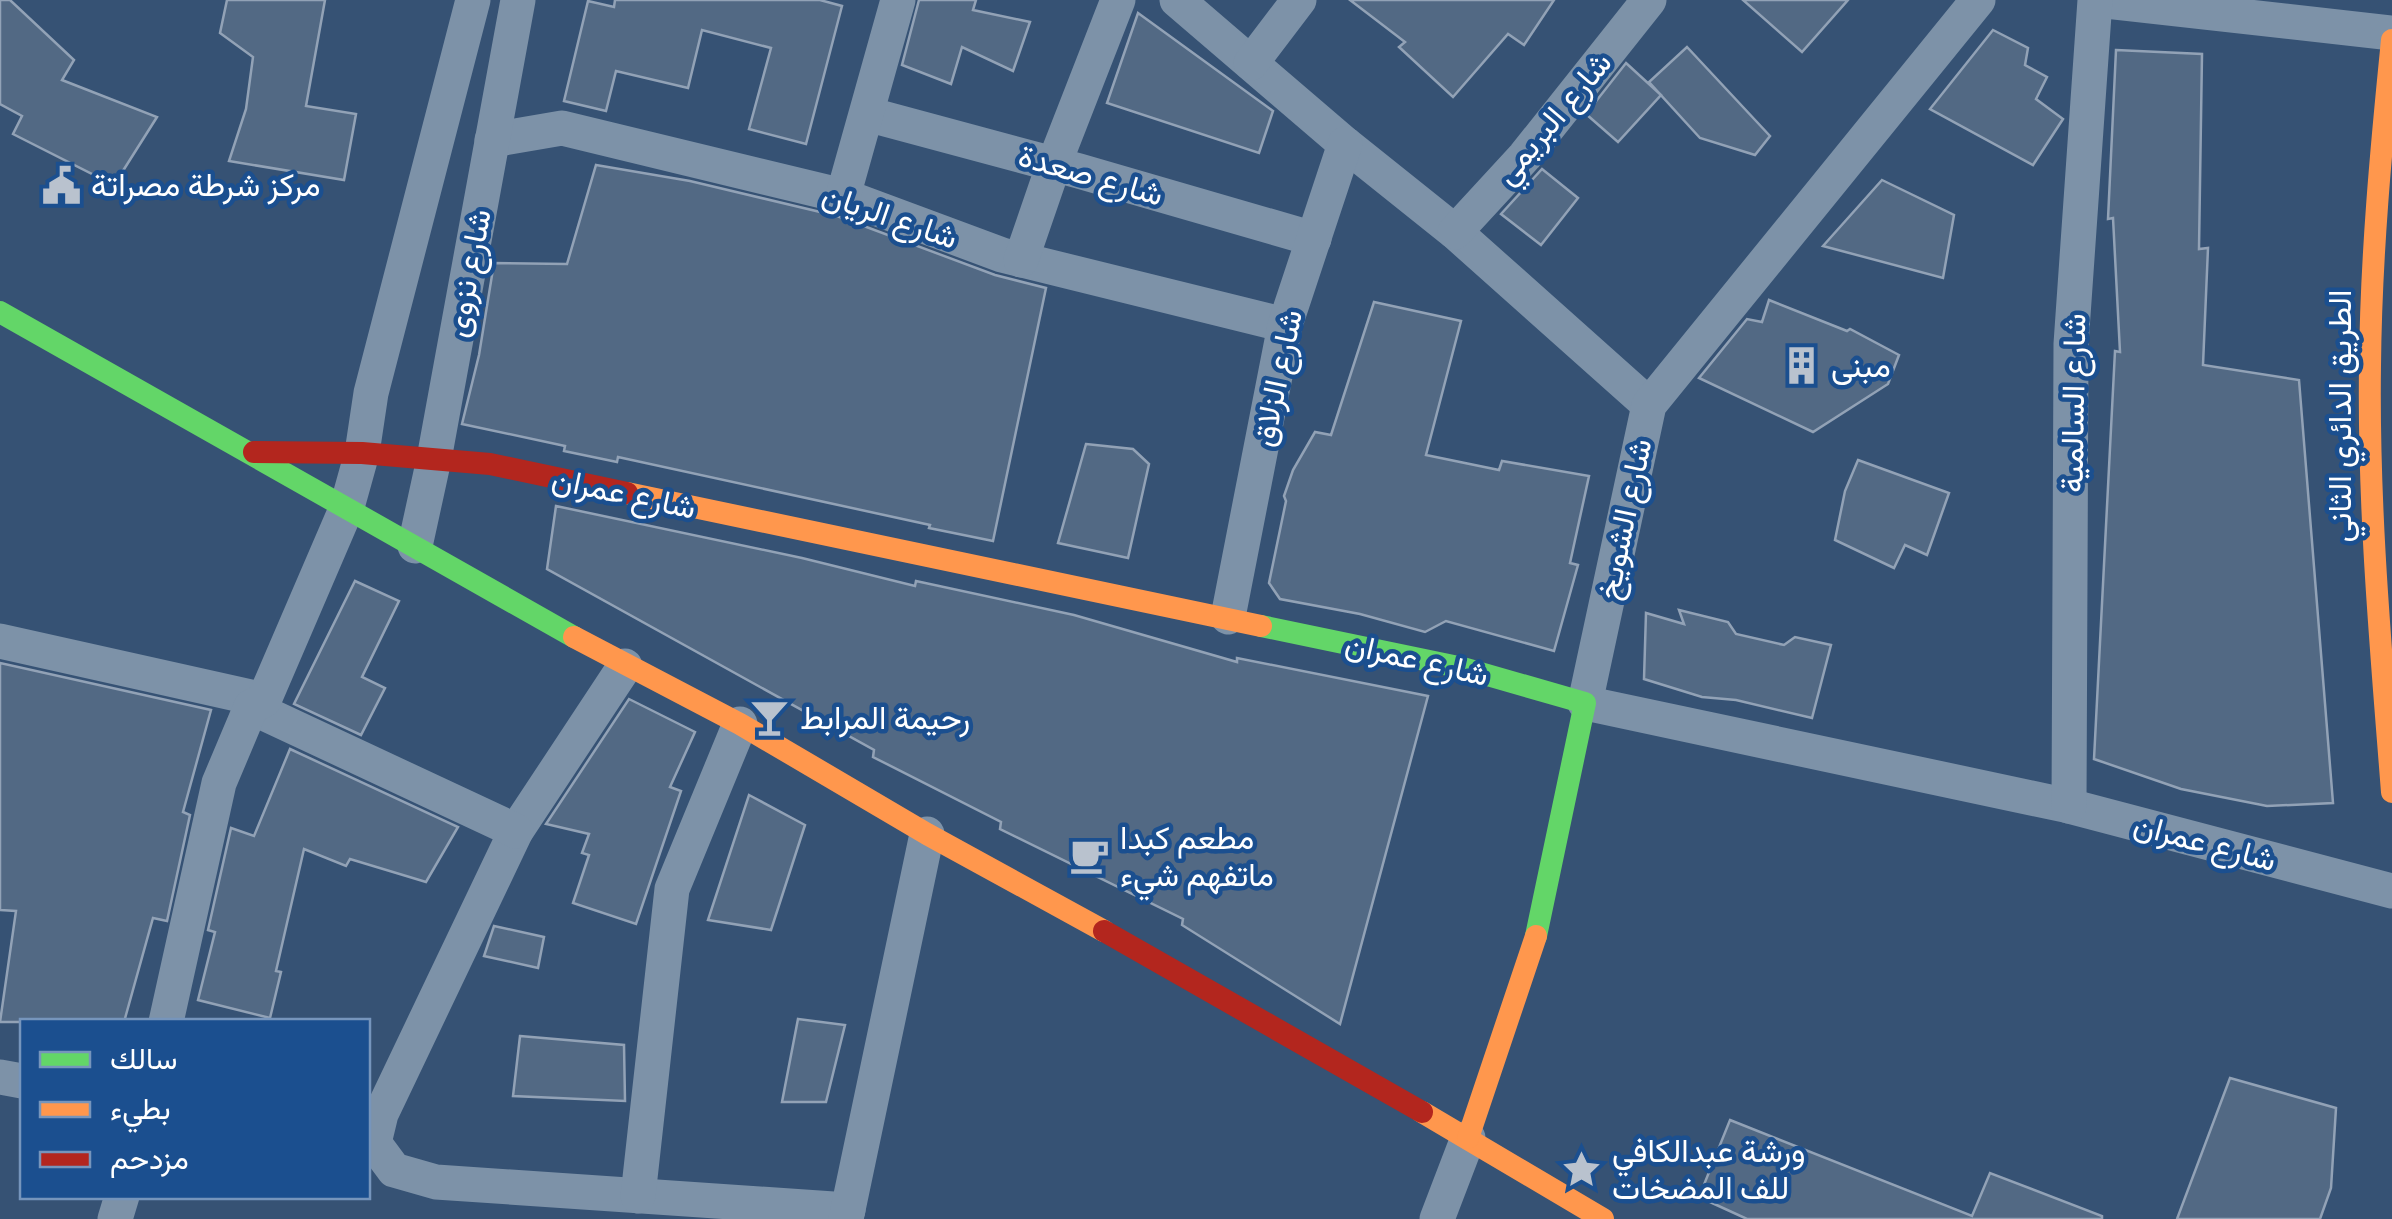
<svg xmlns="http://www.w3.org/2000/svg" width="2392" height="1219" font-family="'Roboto Condensed',Vazirmatn,sans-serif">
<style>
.building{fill:#526984;stroke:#92a2b6;stroke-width:2.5}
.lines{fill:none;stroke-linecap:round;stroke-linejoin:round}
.street{stroke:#7d92a8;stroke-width:35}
.fast{stroke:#63d668;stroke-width:22}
.slow{stroke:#ff974d;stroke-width:22}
.jam{stroke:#b3261e;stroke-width:22}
.labels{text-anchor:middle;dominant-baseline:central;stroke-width:9;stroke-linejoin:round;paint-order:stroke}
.street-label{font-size:32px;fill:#fff;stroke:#1b4f8f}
.poi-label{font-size:32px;fill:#fff;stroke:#1b4f8f;text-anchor:start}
</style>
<rect width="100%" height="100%" fill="#365274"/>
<g class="building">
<polygon points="0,0 10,0 74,60 62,80 157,117 114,185 13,134 22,116 0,104"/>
<polygon points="227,0 325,0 306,106 356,114 344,180 229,161 246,109 253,57 220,33"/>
<polygon points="615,0 820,0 842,6 806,144 749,129 771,48 702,30 688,88 616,71 606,111 564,101 588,1 614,7"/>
<polygon points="919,0 976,0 973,10 1030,22 1013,71 962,47 951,84 902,65"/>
<polygon points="1350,0 1554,0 1524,45 1508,34 1453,97 1399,47 1405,42"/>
<polygon points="1743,0 1848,0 1802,52"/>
<polygon points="1138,13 1273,111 1259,153 1107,103"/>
<polygon points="1993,30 2028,48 2025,65 2047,77 2036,99 2063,119 2033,165 1930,109"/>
<polygon points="1687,47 1770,136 1755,155 1700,138 1649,82"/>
<polygon points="2116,50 2202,54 2199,249 2208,248 2203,365 2299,380 2333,803 2267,806 2181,789 2094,759 2115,351 2120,352 2113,218 2108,219"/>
<polygon points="1626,63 1661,95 1618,142 1586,114"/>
<polygon points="596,165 690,181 837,216 995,275 1046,288 993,541 929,528 930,525 618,457 617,462 564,451 565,446 462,424 479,355 494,263 567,264"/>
<polygon points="1542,169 1578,198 1541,245 1501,214"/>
<polygon points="1882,180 1954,215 1943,278 1823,246"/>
<polygon points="1769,300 1847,331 1850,329 1899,355 1888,384 1813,432 1699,378 1747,319 1762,322"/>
<polygon points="1374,302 1461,321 1426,455 1499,470 1502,461 1589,476 1570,563 1578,565 1554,651 1446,621 1425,632 1360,614 1280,599 1269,583 1286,501 1284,496 1293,470 1315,432 1331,435"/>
<polygon points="1086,444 1133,449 1149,464 1128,558 1058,543"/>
<polygon points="1858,460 1949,493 1927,555 1905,545 1894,568 1835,540 1845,491"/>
<polygon points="556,506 802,558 915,586 916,581 1074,615 1237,662 1237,658 1428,696 1340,1024 1182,925 1183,919 1000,829 1001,822 873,757 874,750 547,569"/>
<polygon points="355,581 399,601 362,677 385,688 361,735 294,704"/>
<polygon points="1679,610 1728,622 1736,634 1784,645 1795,637 1831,645 1812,718 1736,700 1702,697 1644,679 1646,613 1684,624"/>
<polygon points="0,663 211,710 183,812 190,815 167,921 153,918 124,1022 0,1022 16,911 0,910"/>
<polygon points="629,699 695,732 670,787 681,791 636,924 573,903 589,855 582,853 589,834 546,824"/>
<polygon points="290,749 458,827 426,882 350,859 346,866 304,849 276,971 281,972 270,1018 198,1000 215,932 208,930 231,828 254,836"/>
<polygon points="749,795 805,825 771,930 708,920"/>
<polygon points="494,926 544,937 538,968 484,956"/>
<polygon points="798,1019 845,1025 826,1102 782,1102"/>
<polygon points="520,1036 624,1045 625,1101 513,1096"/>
<polygon points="2230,1078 2336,1108 2331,1188 2320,1219 2177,1219"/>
<polygon points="1730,1120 1972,1216 1990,1173 2102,1216 2102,1219 1747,1219 1699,1197"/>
</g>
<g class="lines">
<g class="street">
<polyline points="1177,0 1345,144 1455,232 1649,405"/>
<polyline points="1978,0 1649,405 1585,703 2069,806 2392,891"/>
<polyline points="2097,0 2392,33"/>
<polyline points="1251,63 1299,0"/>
<polyline points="867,114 1079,171 1314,239"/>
<polyline points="492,140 562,128 843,196 1002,255 1285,325"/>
<polyline points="843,196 898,0"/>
<polyline points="1455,232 1525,156 1649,0"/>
<polyline points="1021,260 1054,164 1118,0"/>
<polyline points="415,546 434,459 518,0"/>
<polyline points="1228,617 1285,325 1345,144"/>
<polyline points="0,641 264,700"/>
<polyline points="625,666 516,831 381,1114 374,1143 394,1170 436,1182 848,1210"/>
<polyline points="251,707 516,831"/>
<polyline points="2069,806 2071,344 2095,0"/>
<polyline points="166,1022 219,783 251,707 264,700 347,507 362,453 371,393 473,0"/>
<polyline points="0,1077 22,1081"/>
<polyline points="638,1196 672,889 740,724"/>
<polyline points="115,1219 122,1196"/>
<polyline points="846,1219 927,834"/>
<polyline points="1437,1219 1468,1138"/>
</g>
<g class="fast">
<polyline points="0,312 574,637"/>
<polyline points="1261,626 1463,668 1585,703 1536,936"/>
</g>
<g class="slow">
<path d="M2392,40C2381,149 2371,257 2370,366C2368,509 2381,650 2392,792"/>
<polyline points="627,493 1261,626"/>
<polyline points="574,637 740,724 927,834 1104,931"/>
<polyline points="1422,1112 1603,1219"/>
<polyline points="1468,1138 1536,936"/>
</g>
<g class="jam">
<polyline points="254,452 362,453 490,464 627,493"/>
<polyline points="1104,931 1422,1112"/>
</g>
</g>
<defs>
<symbol id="civic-bare" viewBox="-9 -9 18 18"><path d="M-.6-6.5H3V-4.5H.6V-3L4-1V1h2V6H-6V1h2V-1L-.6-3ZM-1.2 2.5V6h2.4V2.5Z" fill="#b9c2ce" stroke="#1b4f8f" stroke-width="2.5" paint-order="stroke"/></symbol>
<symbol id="building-bare" viewBox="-9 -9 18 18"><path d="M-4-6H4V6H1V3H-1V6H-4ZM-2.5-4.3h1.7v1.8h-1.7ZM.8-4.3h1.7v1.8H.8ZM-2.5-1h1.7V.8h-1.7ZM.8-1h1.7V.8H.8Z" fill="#b9c2ce" stroke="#1b4f8f" stroke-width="2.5" paint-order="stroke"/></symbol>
<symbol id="bar-bare" viewBox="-9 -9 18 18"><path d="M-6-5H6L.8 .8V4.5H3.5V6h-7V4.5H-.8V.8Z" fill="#b9c2ce" stroke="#1b4f8f" stroke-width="2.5" paint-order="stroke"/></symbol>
<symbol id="cafe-bare" viewBox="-9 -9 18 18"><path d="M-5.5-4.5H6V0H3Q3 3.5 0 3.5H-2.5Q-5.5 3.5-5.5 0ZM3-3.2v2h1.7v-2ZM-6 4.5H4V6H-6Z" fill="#b9c2ce" stroke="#1b4f8f" stroke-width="2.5" paint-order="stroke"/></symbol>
<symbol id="sight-bare" viewBox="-9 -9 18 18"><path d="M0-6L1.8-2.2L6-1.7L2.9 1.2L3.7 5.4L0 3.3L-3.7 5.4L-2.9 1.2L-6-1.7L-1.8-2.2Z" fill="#b9c2ce" stroke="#1b4f8f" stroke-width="2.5" paint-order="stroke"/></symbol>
</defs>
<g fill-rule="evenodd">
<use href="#civic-bare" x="34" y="158" width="55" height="55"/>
<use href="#building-bare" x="1774" y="338" width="55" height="55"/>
<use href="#bar-bare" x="742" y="690" width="55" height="55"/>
<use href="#cafe-bare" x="1062" y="828" width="55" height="55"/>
<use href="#sight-bare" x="1554" y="1142" width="55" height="55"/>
</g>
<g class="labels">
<g class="street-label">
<text transform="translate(1553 118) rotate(-50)">شارع البريمي</text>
<text transform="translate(1091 175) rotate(16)">شارع صعدة</text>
<text transform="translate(890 216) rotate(19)">شارع الريان</text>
<text transform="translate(468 273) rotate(-79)">شارع نزوى</text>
<text transform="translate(1277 378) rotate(-78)">شارع الزلاق</text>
<text transform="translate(2073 403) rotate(-89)">شارع السالمية</text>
<text transform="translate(2340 416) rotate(-90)">الطريق الدائري الثاني</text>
<text transform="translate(624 493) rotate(12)">شارع عمران</text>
<text transform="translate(1624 519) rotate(-78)">شارع الشويخ</text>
<text transform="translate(1417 659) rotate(13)">شارع عمران</text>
<text transform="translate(2205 842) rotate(15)">شارع عمران</text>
</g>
<g class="poi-label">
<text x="91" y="185">مركز شرطة مصراتة</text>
<text x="1831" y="366">مبنى</text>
<text x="800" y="718">رحيمة المرابط</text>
<text x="1120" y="838">مطعم كبدا<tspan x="1120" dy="37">ماتفهم شيء</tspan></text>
<text x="1612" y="1151">ورشة عبدالكافي<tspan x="1612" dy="37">للف المضخات</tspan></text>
</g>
</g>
<rect x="20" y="1019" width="350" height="180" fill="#1b4f8f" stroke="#7695bc" stroke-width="2.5"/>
<rect x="40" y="1052" width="50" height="15" fill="#63d668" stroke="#7695bc" stroke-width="2.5"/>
<text x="110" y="1069" font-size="30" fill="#ffffff">سالك</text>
<rect x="40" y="1102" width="50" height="15" fill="#ff974d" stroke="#7695bc" stroke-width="2.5"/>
<text x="110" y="1119" font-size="30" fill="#ffffff">بطيء</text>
<rect x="40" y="1152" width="50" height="15" fill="#b3261e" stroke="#7695bc" stroke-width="2.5"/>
<text x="110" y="1169" font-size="30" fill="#ffffff">مزدحم</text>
</svg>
